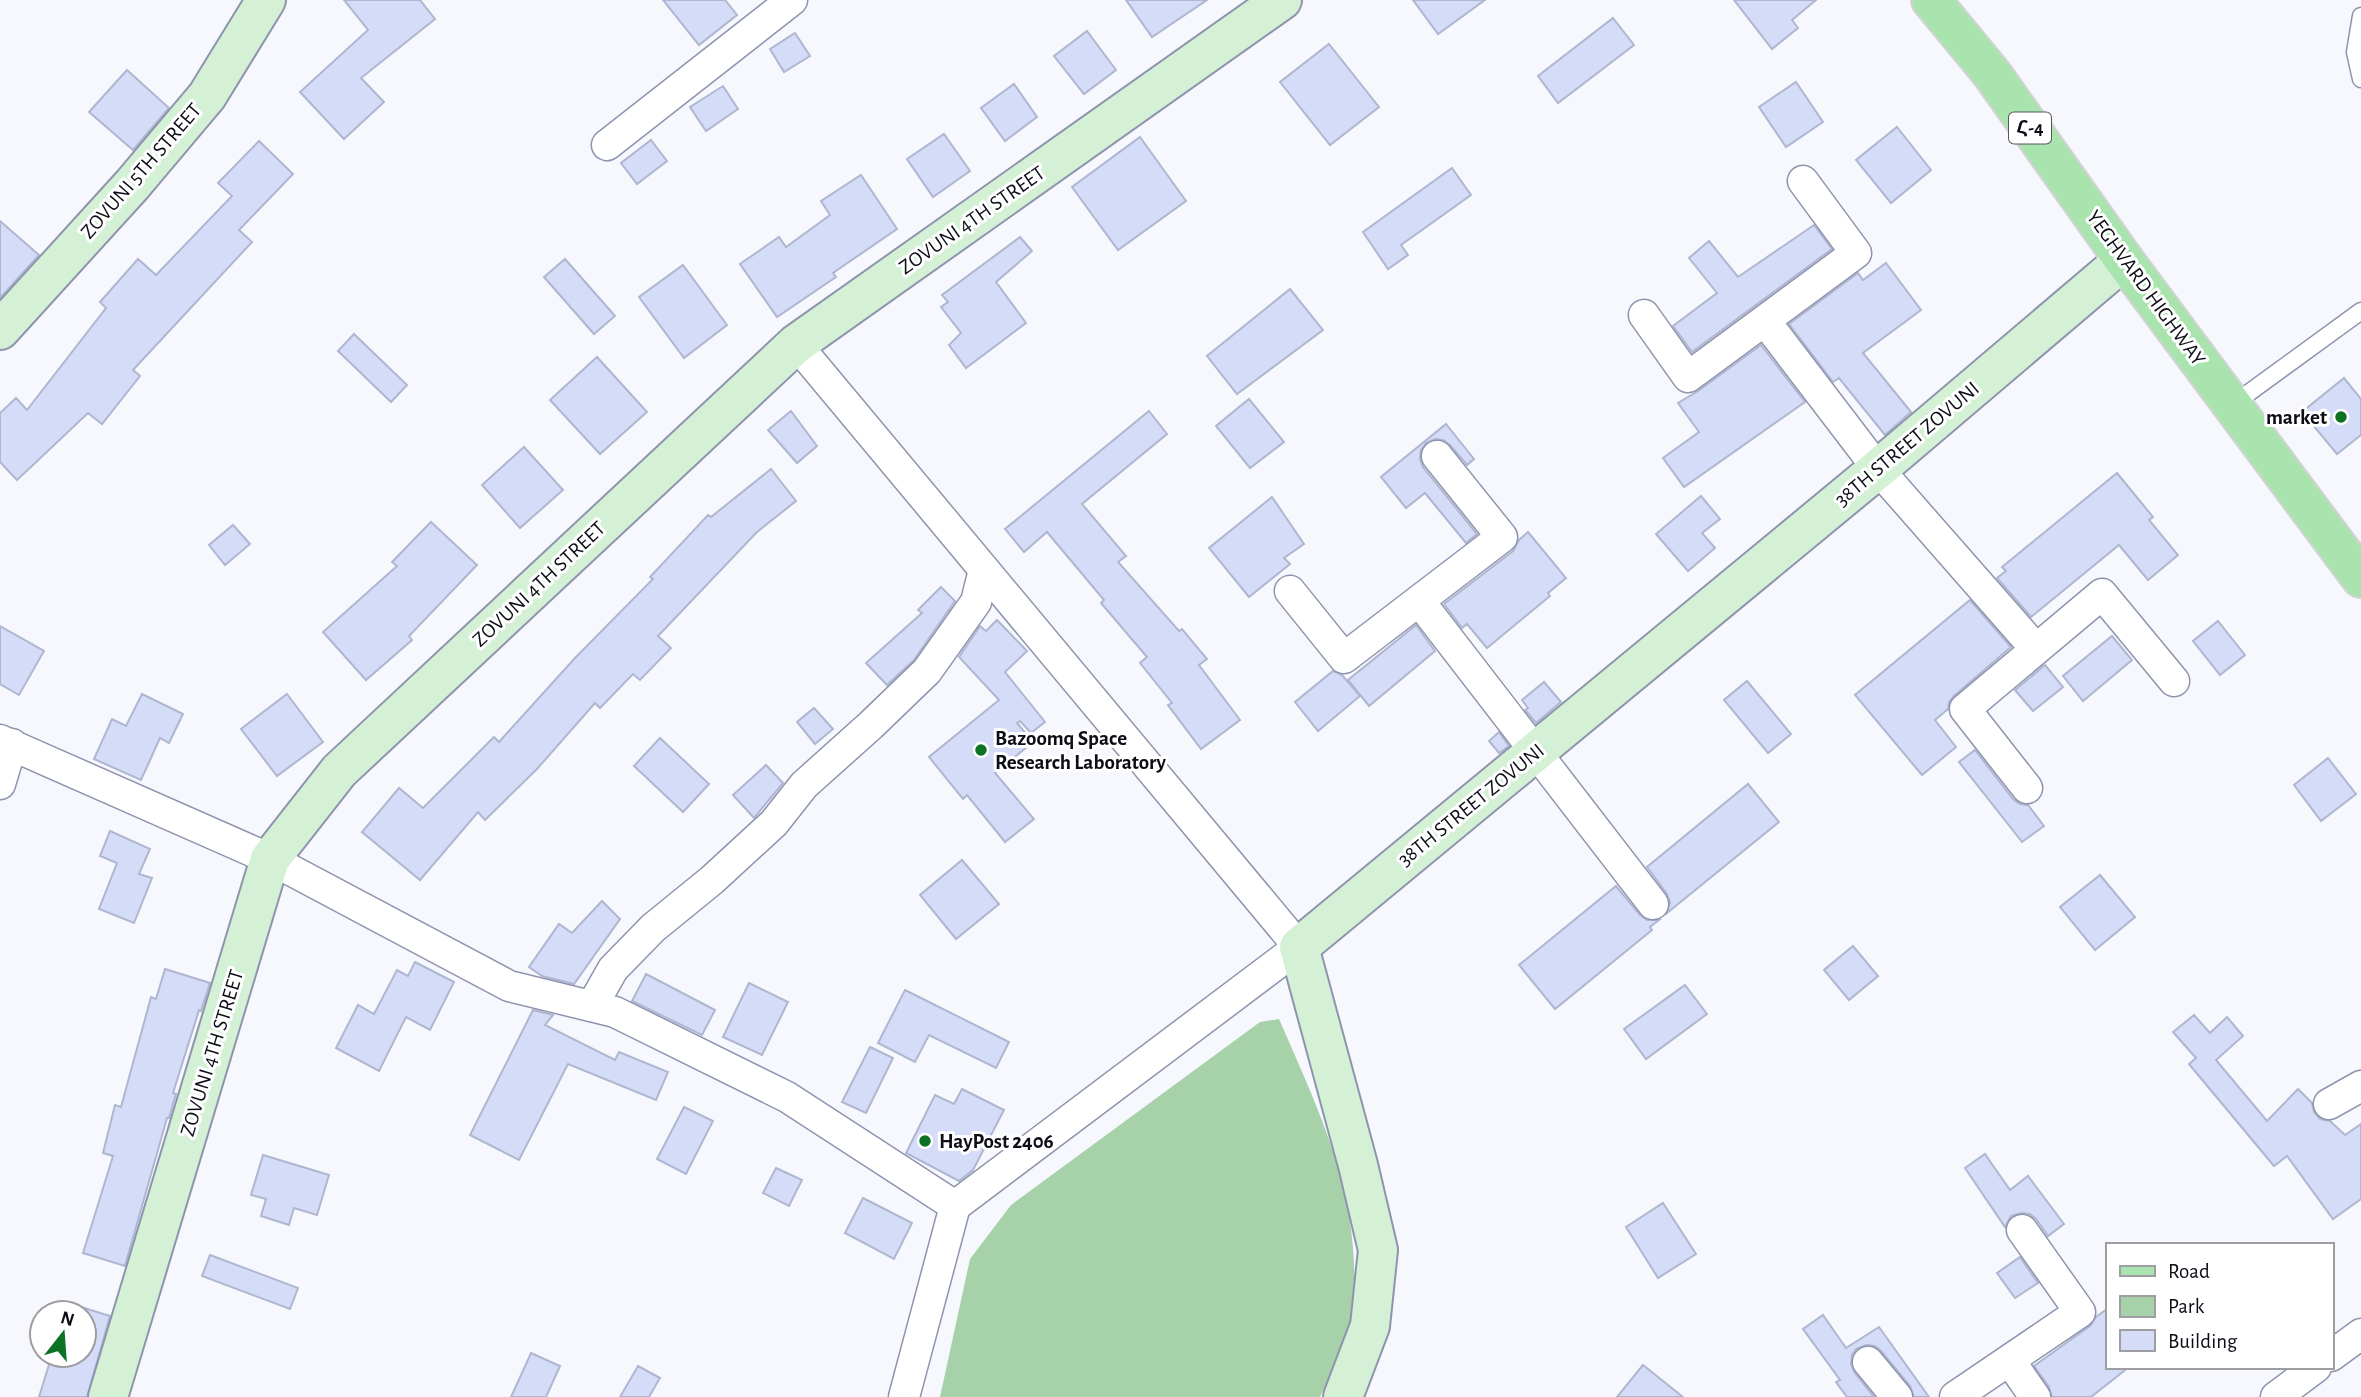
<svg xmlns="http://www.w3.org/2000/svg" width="2361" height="1397" font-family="'Alegreya Sans','Noto Sans Armenian',sans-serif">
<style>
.green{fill:#a7d1a9}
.building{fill:#d5dcf7;stroke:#afb6d0;stroke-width:2}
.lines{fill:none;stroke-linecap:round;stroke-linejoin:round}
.lane-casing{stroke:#8e94ae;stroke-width:19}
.street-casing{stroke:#8e94ae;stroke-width:33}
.secondary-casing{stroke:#8e94ae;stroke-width:42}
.primary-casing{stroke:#d3d3d5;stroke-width:42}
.lane{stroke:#fff;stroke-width:16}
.street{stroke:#fff;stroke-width:30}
.secondary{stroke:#d4f1d6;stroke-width:38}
.primary{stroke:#a9e3ae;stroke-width:38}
.poi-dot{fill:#0c7324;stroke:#fff;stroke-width:2.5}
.labels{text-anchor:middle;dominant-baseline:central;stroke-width:6;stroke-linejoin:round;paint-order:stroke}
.shield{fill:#fff;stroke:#55565c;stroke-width:2}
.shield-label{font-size:19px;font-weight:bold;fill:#0c0d16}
.street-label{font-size:21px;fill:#0c0d16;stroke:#fff}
.poi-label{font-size:21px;font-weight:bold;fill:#0c0d16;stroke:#fff;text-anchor:start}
</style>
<rect width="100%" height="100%" fill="#f7f8fe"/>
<path class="green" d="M1279,1019C1314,1100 1351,1174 1354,1264C1354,1276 1357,1289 1355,1301C1349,1335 1335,1366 1320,1397H940L970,1259L1011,1205L1260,1022Z"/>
<g class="building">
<polygon points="344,0 420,0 435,19 361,78 384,102 344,139 300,92 368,30"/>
<polygon points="663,0 725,0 737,15 699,45"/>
<polygon points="1126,0 1207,0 1152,37"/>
<polygon points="1413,0 1485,0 1438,34"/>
<polygon points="1734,0 1816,0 1792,20 1798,28 1772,49"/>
<polygon points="1613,18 1634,45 1558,103 1538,76"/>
<polygon points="1087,31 1116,70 1084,94 1054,56"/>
<polygon points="795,33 810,56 784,72 770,49"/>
<polygon points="1329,44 1379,107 1330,145 1280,82"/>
<polygon points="127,70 169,108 133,150 89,112"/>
<polygon points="1796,82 1823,122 1786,147 1759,107"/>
<polygon points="1014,84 1037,117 1005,141 981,108"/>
<polygon points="723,86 738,109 706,131 690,107"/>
<polygon points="1897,127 1931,170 1891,203 1856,160"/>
<polygon points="944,134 970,171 933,197 907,159"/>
<polygon points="1140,137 1186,201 1118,250 1072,187"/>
<polygon points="651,140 667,161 637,184 621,163"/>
<polygon points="259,141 293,174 239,230 252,242 133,370 140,376 102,424 88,413 17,480 0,462 0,413 16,398 27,410 106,308 100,302 138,259 156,275 232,196 218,183"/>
<polygon points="1452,168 1471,195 1401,245 1408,255 1388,269 1363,232"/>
<polygon points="861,175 897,229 833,273 836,277 777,317 740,264 779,237 786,247 830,215 821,201"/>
<polygon points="0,221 39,255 0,298"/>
<polygon points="1814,225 1832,249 1692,352 1673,326 1717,293 1689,258 1709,241 1738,277"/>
<polygon points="1020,237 1032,251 996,282 1026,323 966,368 949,345 961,333 941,307 948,302 942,295"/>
<polygon points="565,259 615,316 594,334 544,277"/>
<polygon points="1886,263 1921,310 1863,353 1911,412 1885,435 1839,378 1833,382 1789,324 1858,273 1863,280"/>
<polygon points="683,265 727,325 684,358 639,297"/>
<polygon points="1290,289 1323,330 1237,394 1207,356"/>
<polygon points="354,334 407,385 391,402 338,351"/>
<polygon points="1761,345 1805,402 1684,487 1663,458 1699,432 1678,403 1698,391"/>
<polygon points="597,357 647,412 600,454 550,400"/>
<polygon points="2344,378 2361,399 2361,435 2337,454 2302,412"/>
<polygon points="1249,399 1284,442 1250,468 1216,426"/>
<polygon points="791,411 817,446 797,463 768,430"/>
<polygon points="1149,411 1167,434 1082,504 1126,556 1118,562 1179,631 1182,629 1207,659 1199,665 1240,720 1201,749 1168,705 1172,703 1140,663 1147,657 1101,603 1104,600 1047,532 1024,552 1005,529"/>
<polygon points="1446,424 1474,459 1467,465 1450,445 1443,440 1435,439 1426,443 1421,450 1420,459 1423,467 1477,534 1466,543 1425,493 1406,508 1381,477"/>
<polygon points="524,447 563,490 520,528 482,485"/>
<polygon points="771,469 796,501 757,532 658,636 671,648 640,680 633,674 600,708 595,703 537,769 485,820 478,812 420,880 362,832 399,788 423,808 494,737 499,742 575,658 653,579 650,577 708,515 711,517"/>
<polygon points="2117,473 2153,517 2149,520 2178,555 2148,580 2119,545 2031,617 1997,578 2006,571 2002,567"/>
<polygon points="1701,496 1720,519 1702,533 1715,548 1688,571 1656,534"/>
<polygon points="1272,497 1304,544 1284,558 1290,564 1249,597 1209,548"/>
<polygon points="431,522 477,565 409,636 412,640 366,680 323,632 397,566 392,562"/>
<polygon points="233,525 250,544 225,565 209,545"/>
<polygon points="1528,532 1566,578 1548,593 1550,596 1487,648 1467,624 1462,628 1444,604 1513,551 1519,540"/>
<polygon points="941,587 955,601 914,660 887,685 866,663 922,613 918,610"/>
<polygon points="1970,600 2011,647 1954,696 1949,702 1948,709 1935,720 1956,747 1922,775 1855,695"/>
<polygon points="997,620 1027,651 1005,672 1045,722 1031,733 1020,721 1017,723 1033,742 995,773 1034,819 1005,842 967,795 963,799 929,757 999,700 959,657 980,626 986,631"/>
<polygon points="2218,621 2245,655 2220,675 2193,641"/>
<polygon points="1416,625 1435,651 1369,706 1348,680"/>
<polygon points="0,626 44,651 19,695 0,684"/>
<polygon points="2112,636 2132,660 2083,701 2063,676"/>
<polygon points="2045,665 2063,687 2033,711 2015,690"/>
<polygon points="1333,671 1342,675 1360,696 1318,731 1295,702"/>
<polygon points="1747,681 1791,734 1768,753 1724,700"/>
<polygon points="1544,682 1561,702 1536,723 1525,710 1528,708 1522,700"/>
<polygon points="142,694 183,714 169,743 160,738 141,780 94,759 112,719 126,726"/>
<polygon points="287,694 323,742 277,776 241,729"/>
<polygon points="814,708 833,729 815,744 797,722"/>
<polygon points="1499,732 1509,746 1499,753 1489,741"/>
<polygon points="660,738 709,784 683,812 634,766"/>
<polygon points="1975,750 2013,799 2020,804 2028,805 2044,826 2022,842 1959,762"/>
<polygon points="2328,758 2356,794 2321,821 2294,785"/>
<polygon points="766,765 783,783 754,818 733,795"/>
<polygon points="1748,784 1779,822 1667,913 1670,902 1667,894 1647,867"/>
<polygon points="110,831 150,849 139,874 152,878 134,923 99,909 117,863 100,856"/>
<polygon points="962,860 999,904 956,939 920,895"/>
<polygon points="2100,875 2135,917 2095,950 2060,907"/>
<polygon points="1616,886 1640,915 1647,920 1659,920 1650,927 1652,930 1555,1009 1519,965"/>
<polygon points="602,901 620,919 574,984 542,976 529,967 559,924 572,933"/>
<polygon points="1853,946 1878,976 1849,1000 1824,970"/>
<polygon points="415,962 454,982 430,1030 406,1017 379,1071 336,1048 358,1005 374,1014 397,970 408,976"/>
<polygon points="165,969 210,983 201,1011 199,1010 173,1093 176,1094 169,1118 167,1118 125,1266 83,1253 113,1156 103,1153 115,1105 121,1107 151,997 156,999"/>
<polygon points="646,974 715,1010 702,1035 632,1001"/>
<polygon points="749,983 788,1002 762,1055 723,1037"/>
<polygon points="1685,985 1707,1014 1646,1059 1624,1029"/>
<polygon points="905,990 1009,1042 996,1068 929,1035 915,1062 878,1043"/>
<polygon points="533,1010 553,1015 545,1025 615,1060 619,1052 668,1072 656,1100 568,1064 519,1160 470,1135"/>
<polygon points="2194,1015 2210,1033 2227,1017 2243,1036 2216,1060 2267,1121 2298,1089 2312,1103 2314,1112 2320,1119 2330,1121 2345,1135 2361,1124 2361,1199 2333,1219 2287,1156 2274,1166 2189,1064 2196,1058 2173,1032"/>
<polygon points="870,1047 893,1058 866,1113 842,1102"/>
<polygon points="962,1089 1004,1110 973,1170 959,1181 906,1153 935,1095 954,1104"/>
<polygon points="684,1107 713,1121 686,1174 657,1159"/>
<polygon points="1985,1154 2010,1190 2028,1176 2064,1224 2048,1236 2036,1219 2030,1214 2021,1213 2011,1216 2005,1227 1965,1168"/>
<polygon points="263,1155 329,1175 317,1215 294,1208 289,1225 261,1216 266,1199 251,1195"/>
<polygon points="776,1168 802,1180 789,1206 763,1193"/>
<polygon points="863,1198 912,1223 894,1259 845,1233"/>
<polygon points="1663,1203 1696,1254 1658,1278 1626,1227"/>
<polygon points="210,1255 298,1288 290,1309 202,1276"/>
<polygon points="2020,1257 2038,1283 2015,1298 1997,1273"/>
<polygon points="68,1303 110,1316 87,1397 39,1397 52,1355 84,1355 84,1313 65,1313"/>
<polygon points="2107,1309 2107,1367 2129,1367 2091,1397 2052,1397 2049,1387 2034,1366 2090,1326 2096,1317"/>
<polygon points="1823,1315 1846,1348 1879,1327 1929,1397 1914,1397 1910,1386 1881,1351 1875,1346 1866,1345 1856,1349 1852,1355 1851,1364 1855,1373 1874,1397 1847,1397 1836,1382 1840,1380 1803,1329"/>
<polygon points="531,1353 560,1366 546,1397 511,1397"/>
<polygon points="1643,1365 1683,1397 1617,1397"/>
<polygon points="638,1366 660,1378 649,1397 620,1397"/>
</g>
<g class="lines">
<defs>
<g id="lane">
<polyline points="2361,16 2355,52 2361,79"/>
<polyline points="2232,405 2361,311"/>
</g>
<g id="street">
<polyline points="607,145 792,0"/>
<polyline points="1644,315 1688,377 1856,253 1803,181"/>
<polyline points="1765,321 1878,469 2035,648"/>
<polyline points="796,344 1299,947 955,1206 904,1397"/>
<polyline points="1290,591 1344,658 1502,537 1437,456"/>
<polyline points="1420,602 1653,904"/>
<polyline points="0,740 270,859 509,986 615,1012 787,1097 955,1206"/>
<polyline points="0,784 12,744"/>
<polyline points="2027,788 1965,709 2102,594 2174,681"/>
<polyline points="592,1006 613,969 653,928 712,880 774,823 804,785 871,725 927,671 976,602 984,570"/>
<polyline points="2329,1104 2361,1086"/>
<polyline points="2331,1356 2361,1334"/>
<polyline points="2010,1361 2035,1397"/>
<polyline points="1868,1362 1897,1397"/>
<polyline points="1955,1397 2080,1312 2022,1230"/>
<polyline points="2276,1397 2316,1367"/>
</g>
<g id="secondary">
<polyline points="0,330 132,185 207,96 266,0"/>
<polyline points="108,1397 270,859 339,771 796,344 1282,0"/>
<polyline points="1343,1397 1370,1326 1378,1250 1358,1165 1299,947 1878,469 2124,260"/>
</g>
<polyline id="primary" points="1931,0 1992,74 2124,260 2361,578"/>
</defs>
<use href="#lane" class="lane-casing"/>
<use href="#street" class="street-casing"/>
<use href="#secondary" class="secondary-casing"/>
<use href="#primary" class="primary-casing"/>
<use href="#lane" class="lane"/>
<use href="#street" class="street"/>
<use href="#secondary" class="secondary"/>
<use href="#primary" class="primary"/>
</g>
<g class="poi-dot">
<circle cx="2341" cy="417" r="7"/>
<circle cx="981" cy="750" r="7"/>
<circle cx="925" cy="1141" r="7"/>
</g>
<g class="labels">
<rect class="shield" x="2009" y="112.5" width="42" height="31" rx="5"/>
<g class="shield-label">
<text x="2030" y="128">Հ-4</text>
</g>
<g class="street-label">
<text transform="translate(141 171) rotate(-49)">ZOVUNI 5TH STREET</text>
<text transform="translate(972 220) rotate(-35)">ZOVUNI 4TH STREET</text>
<text transform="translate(2146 288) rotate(54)">YEGHVARD HIGHWAY</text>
<text transform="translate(1907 444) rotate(-40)">38TH STREET ZOVUNI</text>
<text transform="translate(539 584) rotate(-43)">ZOVUNI 4TH STREET</text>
<text transform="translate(1471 805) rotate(-39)">38TH STREET ZOVUNI</text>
<text transform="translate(212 1053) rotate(-73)">ZOVUNI 4TH STREET</text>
</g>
<g class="poi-label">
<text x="2327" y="417" text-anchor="end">market</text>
<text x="995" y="738">Bazoomq Space<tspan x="995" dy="24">Research Laboratory</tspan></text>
<text x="939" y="1141">HayPost 2406</text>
</g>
</g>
<rect x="2106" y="1243" width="228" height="126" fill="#ffffff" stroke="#9e9ea2" stroke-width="2"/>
<rect x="2120" y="1266" width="35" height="10" fill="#a9e3ae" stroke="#9e9ea2" stroke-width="2"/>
<text x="2168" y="1278" font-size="21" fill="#0c0d16">Road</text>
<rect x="2120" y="1296" width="35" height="21" fill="#a7d1a9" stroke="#9e9ea2" stroke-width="2"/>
<text x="2168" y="1313" font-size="21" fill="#0c0d16">Park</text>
<rect x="2120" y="1330" width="35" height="21" fill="#d5dcf7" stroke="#9e9ea2" stroke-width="2"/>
<text x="2168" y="1348" font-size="21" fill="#0c0d16">Building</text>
<g transform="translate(63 1334) rotate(17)"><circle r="33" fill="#ffffff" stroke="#9e9ea2" stroke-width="2"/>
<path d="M0-5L12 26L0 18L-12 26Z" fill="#0c7324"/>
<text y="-10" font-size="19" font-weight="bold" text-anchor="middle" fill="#0c0d16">N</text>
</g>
</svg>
